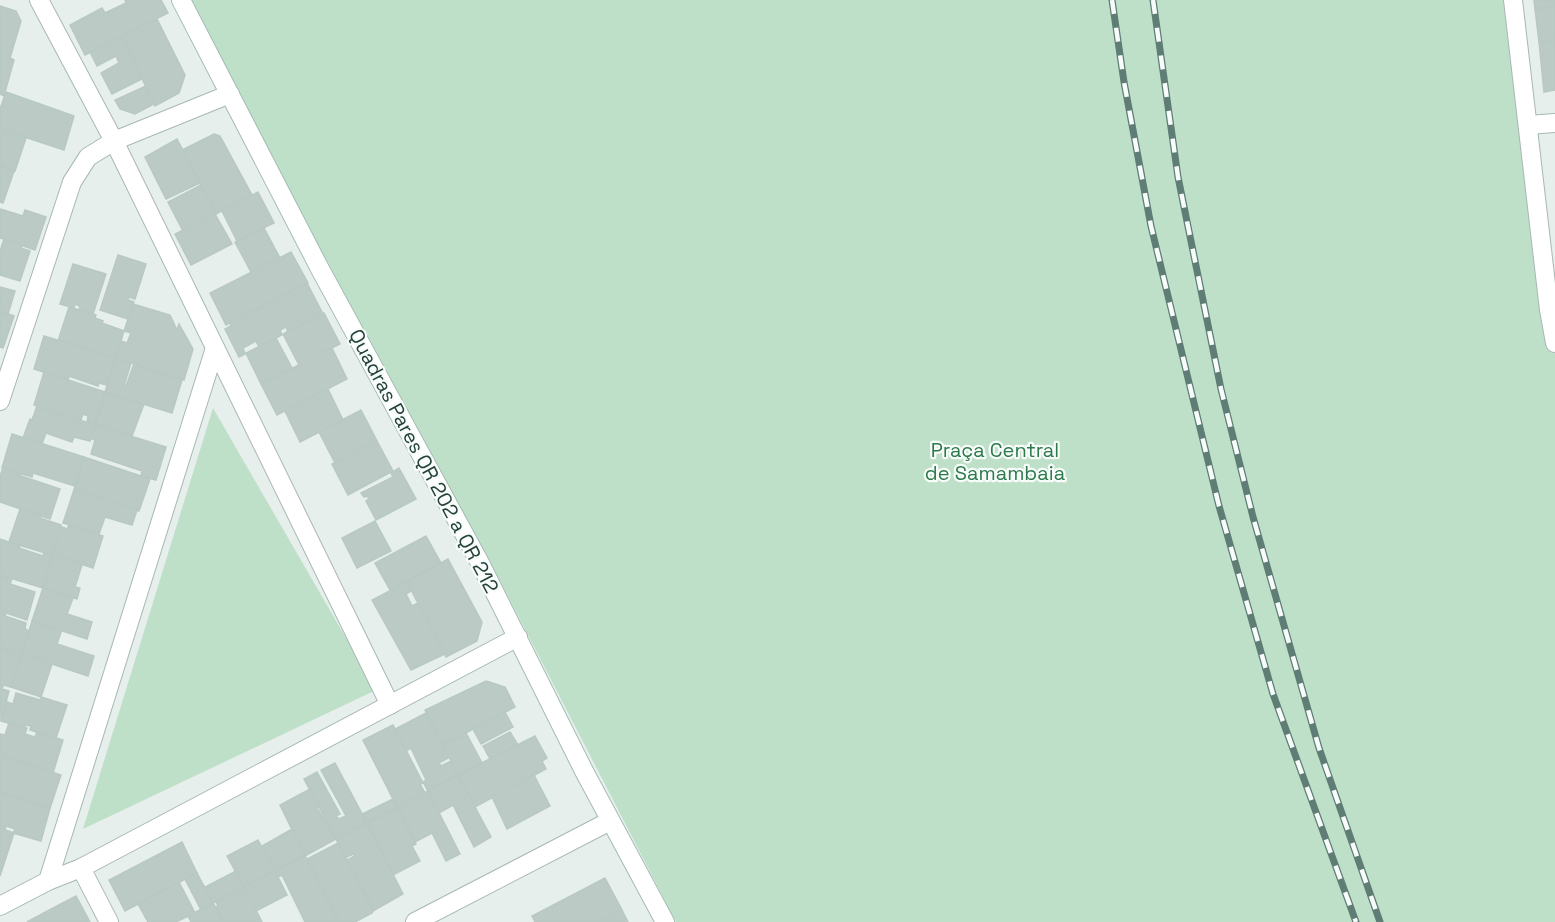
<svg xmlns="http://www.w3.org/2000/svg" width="1555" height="922" font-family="'Space Grotesk',sans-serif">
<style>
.green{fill:#bfe0c8}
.building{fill:#bbcac4;stroke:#b8c9c2;stroke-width:1.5}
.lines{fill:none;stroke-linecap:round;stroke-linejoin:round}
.street-casing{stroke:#a8b8b2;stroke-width:20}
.secondary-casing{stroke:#a4bbb3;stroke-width:20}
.street{stroke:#fff;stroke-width:18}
.secondary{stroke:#fff;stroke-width:18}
.rail-casing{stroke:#5f7d75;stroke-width:7}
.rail{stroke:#f7fbf9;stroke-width:4.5;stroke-dasharray:14;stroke-linecap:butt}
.labels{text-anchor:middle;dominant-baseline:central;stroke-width:4.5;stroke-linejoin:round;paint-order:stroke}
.park-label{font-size:20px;fill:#2d7a4b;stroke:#f7fbf9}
.street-label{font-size:20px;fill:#24423a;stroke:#f7fbf9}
</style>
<rect width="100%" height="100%" fill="#e6efeb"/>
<g class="green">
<polygon points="180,0 1503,0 1547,310 1555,345 1555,922 676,922 498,577"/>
<polygon points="213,408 376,690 83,829"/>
</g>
<g class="building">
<polygon points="125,0 161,0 168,13 85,55 70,25 102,8 105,13 126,3"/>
<polygon points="1534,0 1555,0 1555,7 1535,9"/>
<polygon points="0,6 16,11 21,21 10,58 14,60 4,96 0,94"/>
<polygon points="1555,7 1555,40 1539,42 1535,9"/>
<polygon points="157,19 185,75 179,93 155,106 122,36"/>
<polygon points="122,36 142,79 112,94 101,73 119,63 116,56 97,66 90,52"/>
<polygon points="1555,40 1555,90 1544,92 1539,42"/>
<polygon points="146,86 154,104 135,114 120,109 115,100"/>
<polygon points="6,92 74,116 64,150 0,129 0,109"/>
<polygon points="0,129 26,138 15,171 0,166"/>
<polygon points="214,134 220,136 252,195 216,214 182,150"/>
<polygon points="177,139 200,183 166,199 145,157"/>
<polygon points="0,166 14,171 3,203 0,202"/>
<polygon points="201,185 216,214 183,231 168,202"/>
<polygon points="258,192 274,223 237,241 222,211"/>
<polygon points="0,209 23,216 25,210 46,217 35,250 0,238"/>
<polygon points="215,214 232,244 191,265 175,234"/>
<polygon points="264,228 280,258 251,272 235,242"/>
<polygon points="4,239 22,245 21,248 30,251 20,281 0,275 0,251"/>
<polygon points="291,252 308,283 226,325 210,293"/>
<polygon points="118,255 146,264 135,299 129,297 128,300 134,302 128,319 100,310"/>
<polygon points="73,264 106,274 93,314 79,310 80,306 75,304 74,308 60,304"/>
<polygon points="307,283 323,314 288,332 286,327 280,330 282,335 259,347 256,341 243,348 245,354 239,357 225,329 231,326 230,323"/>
<polygon points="0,287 15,291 8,314 0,311"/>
<polygon points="133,304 170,315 177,330 179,324 193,349 184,380 116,358 121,341 127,343 131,333 124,331"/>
<polygon points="69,307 96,315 95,318 103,321 102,323 124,331 116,358 58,341"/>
<polygon points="0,311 14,316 3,348 0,347"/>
<polygon points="324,313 340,344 299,365 283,334"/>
<polygon points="44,336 116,358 107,385 99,383 98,386 69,376 68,380 34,369"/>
<polygon points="276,338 292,368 261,384 246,353"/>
<polygon points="332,348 347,379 277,415 261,384"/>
<polygon points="116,358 131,363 124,386 126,386 134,364 182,380 172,413 105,392"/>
<polygon points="44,372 105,392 95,425 87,422 88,416 83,414 81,420 34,405"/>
<polygon points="328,389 343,420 300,442 285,411"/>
<polygon points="105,392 144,404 132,436 95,425"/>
<polygon points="37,406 95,425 90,441 74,437 72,442 46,433 42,444 23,438 30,419 32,420"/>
<polygon points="361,410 377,441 335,463 319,432"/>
<polygon points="95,425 166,447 156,480 141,476 142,471 91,454 95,440 90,438"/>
<polygon points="12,434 84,457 75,486 33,473 32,477 2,468"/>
<polygon points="377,441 393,471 348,495 332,464"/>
<polygon points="84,457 150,479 139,511 74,490"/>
<polygon points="3,468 21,474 21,476 60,489 50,519 0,502 0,476"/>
<polygon points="399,468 416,499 376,520 366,501 369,499 367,496 364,497 361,493 393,477 391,473"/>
<polygon points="74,490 137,510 132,525 105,517 99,534 63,523"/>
<polygon points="20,509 41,515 40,518 61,525 52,555 9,542"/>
<polygon points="375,521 391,551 357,568 342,538"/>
<polygon points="69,525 103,536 93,568 53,555 62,527 67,529"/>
<polygon points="426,536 441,563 390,590 375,563"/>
<polygon points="0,539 20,546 19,548 43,556 44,553 53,555 43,588 0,575"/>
<polygon points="53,555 82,565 75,587 80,588 77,599 43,588"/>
<polygon points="448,559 482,622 477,641 446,657 407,582"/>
<polygon points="0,575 12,579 10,584 35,592 27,620 0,611"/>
<polygon points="407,582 411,591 406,594 412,606 418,603 445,654 411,670 372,600"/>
<polygon points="43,588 73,598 67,614 92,622 87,639 32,621"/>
<polygon points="0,611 6,613 5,616 26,623 25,629 29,631 22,654 0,647"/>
<polygon points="32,621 61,632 57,644 94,656 88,676 22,654"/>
<polygon points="0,647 22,654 11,687 0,684"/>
<polygon points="22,654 52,664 41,697 11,687"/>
<polygon points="486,681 505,687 515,707 443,745 425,710"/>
<polygon points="0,685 3,686 2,689 9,691 1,721"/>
<polygon points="16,693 40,700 41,697 67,705 56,738 30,730 31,726 25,725 25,728 1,721 7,702 13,704"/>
<polygon points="505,712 513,727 481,744 473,729"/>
<polygon points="426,713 450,757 439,763 441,766 451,761 458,775 428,791 423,782 426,780 411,748 406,751 395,729"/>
<polygon points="9,723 27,728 25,734 35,737 37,732 63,740 53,773 0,756 0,734 5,735"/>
<polygon points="393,725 423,783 420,784 425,793 397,807 363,740"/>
<polygon points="510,732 518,745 490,759 483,746"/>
<polygon points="466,733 482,763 458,775 443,745"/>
<polygon points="535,736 547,758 542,761 546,769 475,807 458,775"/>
<polygon points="0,756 61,775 50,808 0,792"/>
<polygon points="335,763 367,823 336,839 304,779 317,772 340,814 336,816 339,819 346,816 321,770"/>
<polygon points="458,775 491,837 474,847 453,805 439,813 428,791"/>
<polygon points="534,775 550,806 507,829 492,797"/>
<polygon points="310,789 319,807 317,808 336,839 305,856 280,805"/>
<polygon points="428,791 460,854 446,861 432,833 415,842 397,807"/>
<polygon points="0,792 50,808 41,841 13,833 15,829 6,826 5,830 0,828"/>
<polygon points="393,799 397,807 367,823 362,814"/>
<polygon points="397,807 416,844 412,846 420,861 393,875 367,823"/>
<polygon points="367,823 403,894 373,911 347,860 355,856 353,854 345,858 336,839"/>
<polygon points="0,828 14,833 0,876"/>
<polygon points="292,829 305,856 275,871 262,846"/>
<polygon points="258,840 275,871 244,887 227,856"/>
<polygon points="182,842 197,873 125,911 109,880"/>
<polygon points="338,843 373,911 372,913 355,922 339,922 307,859"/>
<polygon points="305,856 307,859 339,922 305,922 282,875 278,877 275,871"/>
<polygon points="236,871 244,887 213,903 205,887"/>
<polygon points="275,871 287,895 256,911 244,887"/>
<polygon points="197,873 213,903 201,910 185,879"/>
<polygon points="605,878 622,910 599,922 535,922 532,916"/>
<polygon points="179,882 195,913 176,922 148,922 138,904"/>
<polygon points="244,887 262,922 224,922 216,907 218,906 216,902"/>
<polygon points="76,896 90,922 27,922 57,906"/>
<polygon points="213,903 224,922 191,922 188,916"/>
<polygon points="622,910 628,922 599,922"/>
</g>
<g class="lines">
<defs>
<g id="street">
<polyline points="39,0 114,141 390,705"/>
<polyline points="1513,0 1549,310 1555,343"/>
<polyline points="1528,125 1555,123"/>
<polyline points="0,401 72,182 88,157 114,141 230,94"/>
<polyline points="81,868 109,922"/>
<polyline points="48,881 215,348"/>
<polyline points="0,906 48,881 81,868 518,637"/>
<polyline points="415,922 610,821"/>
</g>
<polyline id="secondary" points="181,0 320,269 480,563 584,771 665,922"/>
</defs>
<use href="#street" class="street-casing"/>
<use href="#secondary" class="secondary-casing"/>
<use href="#street" class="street"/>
<use href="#secondary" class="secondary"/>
<defs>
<g id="rail">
<polyline points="1112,0 1124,82 1151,226 1219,506 1273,694 1356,922"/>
<polyline points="1153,0 1178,177 1221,389 1253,517 1319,748 1380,922"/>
</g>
</defs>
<use href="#rail" class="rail-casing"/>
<use href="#rail" class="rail"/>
</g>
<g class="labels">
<g class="park-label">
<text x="995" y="450">Praça Central<tspan x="995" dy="23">de Samambaia</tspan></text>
</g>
<g class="street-label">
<text transform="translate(424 461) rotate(62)">Quadras Pares QR 202 a QR 212</text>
</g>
</g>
</svg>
